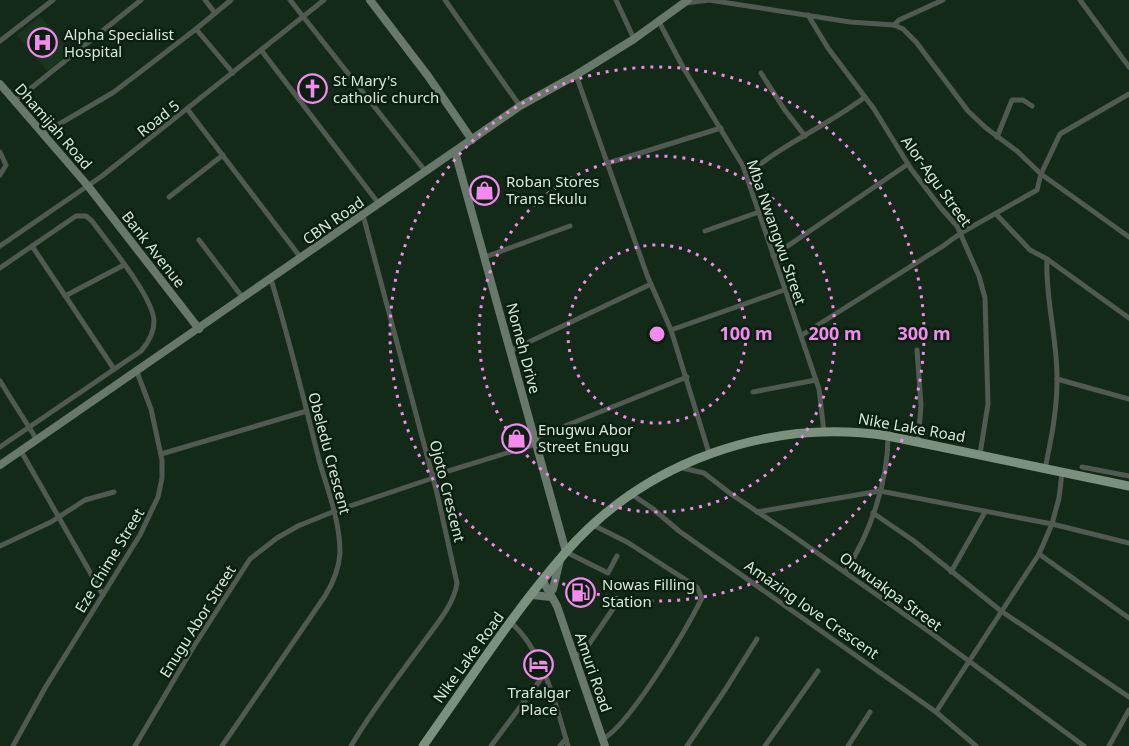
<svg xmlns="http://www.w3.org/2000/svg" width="1129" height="746" font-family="'Noto Sans',sans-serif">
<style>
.built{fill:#19351e}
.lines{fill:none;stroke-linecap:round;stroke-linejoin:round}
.street{stroke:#505a51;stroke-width:5}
.secondary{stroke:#68786a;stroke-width:8}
.primary{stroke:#7b907d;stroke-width:9}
.ring{fill:none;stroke:#f489f0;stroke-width:3;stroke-dasharray:3 6}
.labels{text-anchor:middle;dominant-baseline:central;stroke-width:5;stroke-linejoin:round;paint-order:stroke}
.poi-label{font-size:15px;fill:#d9e6da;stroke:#0a200f;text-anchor:start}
.street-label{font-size:15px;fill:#d9e6da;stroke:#0a200f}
.centre{fill:#f489f0;stroke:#0a200f;stroke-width:3}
.ring-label{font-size:18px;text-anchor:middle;font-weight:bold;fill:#f489f0;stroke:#0a200f;stroke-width:5;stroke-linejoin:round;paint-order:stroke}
</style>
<rect width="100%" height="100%" fill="#142a18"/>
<polygon class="built" points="40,16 70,51 48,72 17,35"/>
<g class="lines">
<g class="street">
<polyline points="205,0 215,13"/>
<polyline points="290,0 426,172"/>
<polyline points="445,0 520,106"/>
<polyline points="616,0 634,39"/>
<polyline points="1080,0 1129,67"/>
<polyline points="686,3 709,0 850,22 894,25 903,29 916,42 968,111 986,128 1017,151 1041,174 1129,237"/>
<polyline points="808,15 828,48 874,109 911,169 941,208 957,226 979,276 985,298 988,404 980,454"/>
<polyline points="658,20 684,69 743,166 819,389 824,432"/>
<polyline points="894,25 899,20 943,0"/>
<polyline points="196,29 233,73"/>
<polyline points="0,41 53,0"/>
<polyline points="261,50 379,204"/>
<polyline points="761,73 784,109 805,136"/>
<polyline points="576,75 647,275 671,330 709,453"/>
<polyline points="15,101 141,0"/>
<polyline points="188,110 301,258"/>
<polyline points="44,133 114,92 196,29 231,0"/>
<polyline points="997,137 1012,100 1023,100 1032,106"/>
<polyline points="0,152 6,165 0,175"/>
<polyline points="608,163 721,128"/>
<path d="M747,175C782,144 827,126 865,97"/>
<polyline points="169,197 223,155"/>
<polyline points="996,214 1030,250 1047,259 1129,318"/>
<polyline points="705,231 759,212"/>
<polyline points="199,240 243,298"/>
<polyline points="0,246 102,176 324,0"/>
<polyline points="32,246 114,369"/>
<polyline points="773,256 908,164"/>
<polyline points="485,257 570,226"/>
<path d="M0,268L76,216H86L92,221C107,242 153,296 154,321C154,333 149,342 141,351L0,447"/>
<polyline points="65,296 124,265"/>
<polyline points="671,330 784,290"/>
<polyline points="802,335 943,246 961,233 1037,190 1041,174 1060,134 1129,94"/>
<polyline points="917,350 921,405 918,442"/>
<polyline points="510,351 651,284"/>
<polyline points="1057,379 1129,399"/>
<polyline points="0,381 37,440"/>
<polyline points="753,392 816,380"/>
<polyline points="535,438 687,377"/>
<polyline points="21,451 103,595"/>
<polyline points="161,454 307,411"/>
<polyline points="1082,467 1129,476"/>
<polyline points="682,468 704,473 731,494 789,533 931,633 1084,746"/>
<path d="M1045,469C1051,440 1057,411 1057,381C1058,340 1045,300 1047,259"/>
<polyline points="432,476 536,444"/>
<polyline points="631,494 652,508 679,531 936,712 976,746"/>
<polyline points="757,512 880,491 1052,524 1129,543"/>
<polyline points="873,513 914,541 1001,611 1129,697"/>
<path d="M593,525L627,542L697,587L702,598C686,630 631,723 603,739"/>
<polyline points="0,546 51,522 85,500 114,492"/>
<polyline points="566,552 608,573 617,556"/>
<polyline points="1039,554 1129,618"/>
<path d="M845,572C870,534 888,482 888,436"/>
<polyline points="951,572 985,512"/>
<path d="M511,623C542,648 557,708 568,746"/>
<polyline points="576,657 589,644 615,606"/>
<polyline points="936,712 1039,554 1052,524 1059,498 1062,473"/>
<polyline points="13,746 45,688 140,535 158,497 162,478 162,460 151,409 137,372"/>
<polyline points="135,746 194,646 250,559 277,538 298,526 335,511 433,478"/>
<path d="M222,746L325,596C333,583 339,569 340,553C340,521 328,491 319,460C304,399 289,339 271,279"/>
<path d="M351,746C372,710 398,677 423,643C435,626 454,605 457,583L437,493L363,215"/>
<polyline points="491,746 544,675"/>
<polyline points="560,746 566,739"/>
<polyline points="687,746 725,690 757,639"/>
<polyline points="765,746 818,671"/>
<polyline points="848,746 870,712"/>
<polyline points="1109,746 1129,710"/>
</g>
<g class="secondary">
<polyline points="370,0 428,76 472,140"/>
<polyline points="0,84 88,186 199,329"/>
<polyline points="455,152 566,552"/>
<polyline points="0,465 520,106 576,75 634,39 688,0"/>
<polyline points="543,581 557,606 605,746"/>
<polyline points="553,589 560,560"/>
<polyline points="532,595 551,597"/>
</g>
<path class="primary" d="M423,746C469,681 513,613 565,553C645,461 769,418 888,436L1129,486"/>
</g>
<g class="ring">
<circle cx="657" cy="334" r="89"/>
<circle cx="657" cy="334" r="178"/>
<circle cx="657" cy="334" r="267"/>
</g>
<defs>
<symbol id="hospital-ring" viewBox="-11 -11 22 22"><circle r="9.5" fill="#0a200f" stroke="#f489f0" stroke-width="1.5"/><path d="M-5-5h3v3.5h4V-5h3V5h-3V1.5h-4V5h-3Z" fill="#f489f0"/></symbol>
<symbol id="church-ring" viewBox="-11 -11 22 22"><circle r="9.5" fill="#0a200f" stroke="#f489f0" stroke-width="1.5"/><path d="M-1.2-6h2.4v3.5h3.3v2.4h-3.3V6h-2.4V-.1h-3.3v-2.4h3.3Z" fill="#f489f0"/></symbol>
<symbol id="shop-ring" viewBox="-11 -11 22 22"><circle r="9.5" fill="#0a200f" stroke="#f489f0" stroke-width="1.5"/><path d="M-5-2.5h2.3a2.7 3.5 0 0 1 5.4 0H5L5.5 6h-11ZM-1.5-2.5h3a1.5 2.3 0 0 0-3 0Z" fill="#f489f0"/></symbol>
<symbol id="fuel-ring" viewBox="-11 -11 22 22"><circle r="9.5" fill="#0a200f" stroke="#f489f0" stroke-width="1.5"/><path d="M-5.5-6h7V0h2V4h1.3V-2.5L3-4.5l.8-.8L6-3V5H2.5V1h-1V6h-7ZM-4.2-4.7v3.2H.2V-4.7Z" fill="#f489f0"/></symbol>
<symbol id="hotel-ring" viewBox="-11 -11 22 22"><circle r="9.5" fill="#0a200f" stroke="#f489f0" stroke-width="1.5"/><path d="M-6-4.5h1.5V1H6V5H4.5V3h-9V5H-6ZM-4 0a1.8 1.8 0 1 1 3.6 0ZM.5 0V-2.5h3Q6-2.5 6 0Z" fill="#f489f0"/></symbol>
</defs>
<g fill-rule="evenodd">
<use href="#hospital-ring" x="26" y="26" width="33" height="33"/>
<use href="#church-ring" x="296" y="72" width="33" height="33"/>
<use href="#shop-ring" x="468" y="174" width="33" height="33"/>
<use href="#shop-ring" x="500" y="422" width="33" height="33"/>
<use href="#fuel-ring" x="564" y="576" width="33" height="33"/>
<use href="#hotel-ring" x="522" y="648" width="33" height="33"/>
</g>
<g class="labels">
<g class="poi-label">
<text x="64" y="34">Alpha Specialist<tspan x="64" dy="17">Hospital</tspan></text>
<text x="333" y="80">St Mary's<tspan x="333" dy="17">catholic church</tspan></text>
<text x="506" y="181">Roban Stores<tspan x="506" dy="17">Trans Ekulu</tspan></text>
<text x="538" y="429">Enugwu Abor<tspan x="538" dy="17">Street Enugu</tspan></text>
<text x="602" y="584">Nowas Filling<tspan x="602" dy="17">Station</tspan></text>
<text x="539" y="692" text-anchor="middle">Trafalgar<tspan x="539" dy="17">Place</tspan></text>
</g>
<g class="street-label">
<text transform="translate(158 118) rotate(-38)">Road 5</text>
<text transform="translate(54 126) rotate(49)">Dhamijah Road</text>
<text transform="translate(937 181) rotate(54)">Alor-Agu Street</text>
<text transform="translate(333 220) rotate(-35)">CBN Road</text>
<text transform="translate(777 232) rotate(71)">Mba Nwangwu Street</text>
<text transform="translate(154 249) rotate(52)">Bank Avenue</text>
<text transform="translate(524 348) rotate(75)">Nomeh Drive</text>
<text transform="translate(912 427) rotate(10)">Nike Lake Road</text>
<text transform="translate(330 453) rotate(75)">Obeledu Crescent</text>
<text transform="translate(448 491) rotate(76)">Ojoto Crescent</text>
<text transform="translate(109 560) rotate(-59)">Eze Chime Street</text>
<text transform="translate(891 591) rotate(36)">Onwuakpa Street</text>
<text transform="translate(812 609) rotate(35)">Amazing love Crescent</text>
<text transform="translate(197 621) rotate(-58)">Enugu Abor Street</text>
<text transform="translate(468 657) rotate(-54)">Nike Lake Road</text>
<text transform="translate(594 672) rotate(71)">Amuri Road</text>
</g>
</g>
<circle cx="657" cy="334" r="9" class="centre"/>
<g class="ring-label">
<text x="746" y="340">100 m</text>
<text x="835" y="340">200 m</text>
<text x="924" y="340">300 m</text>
</g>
</svg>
